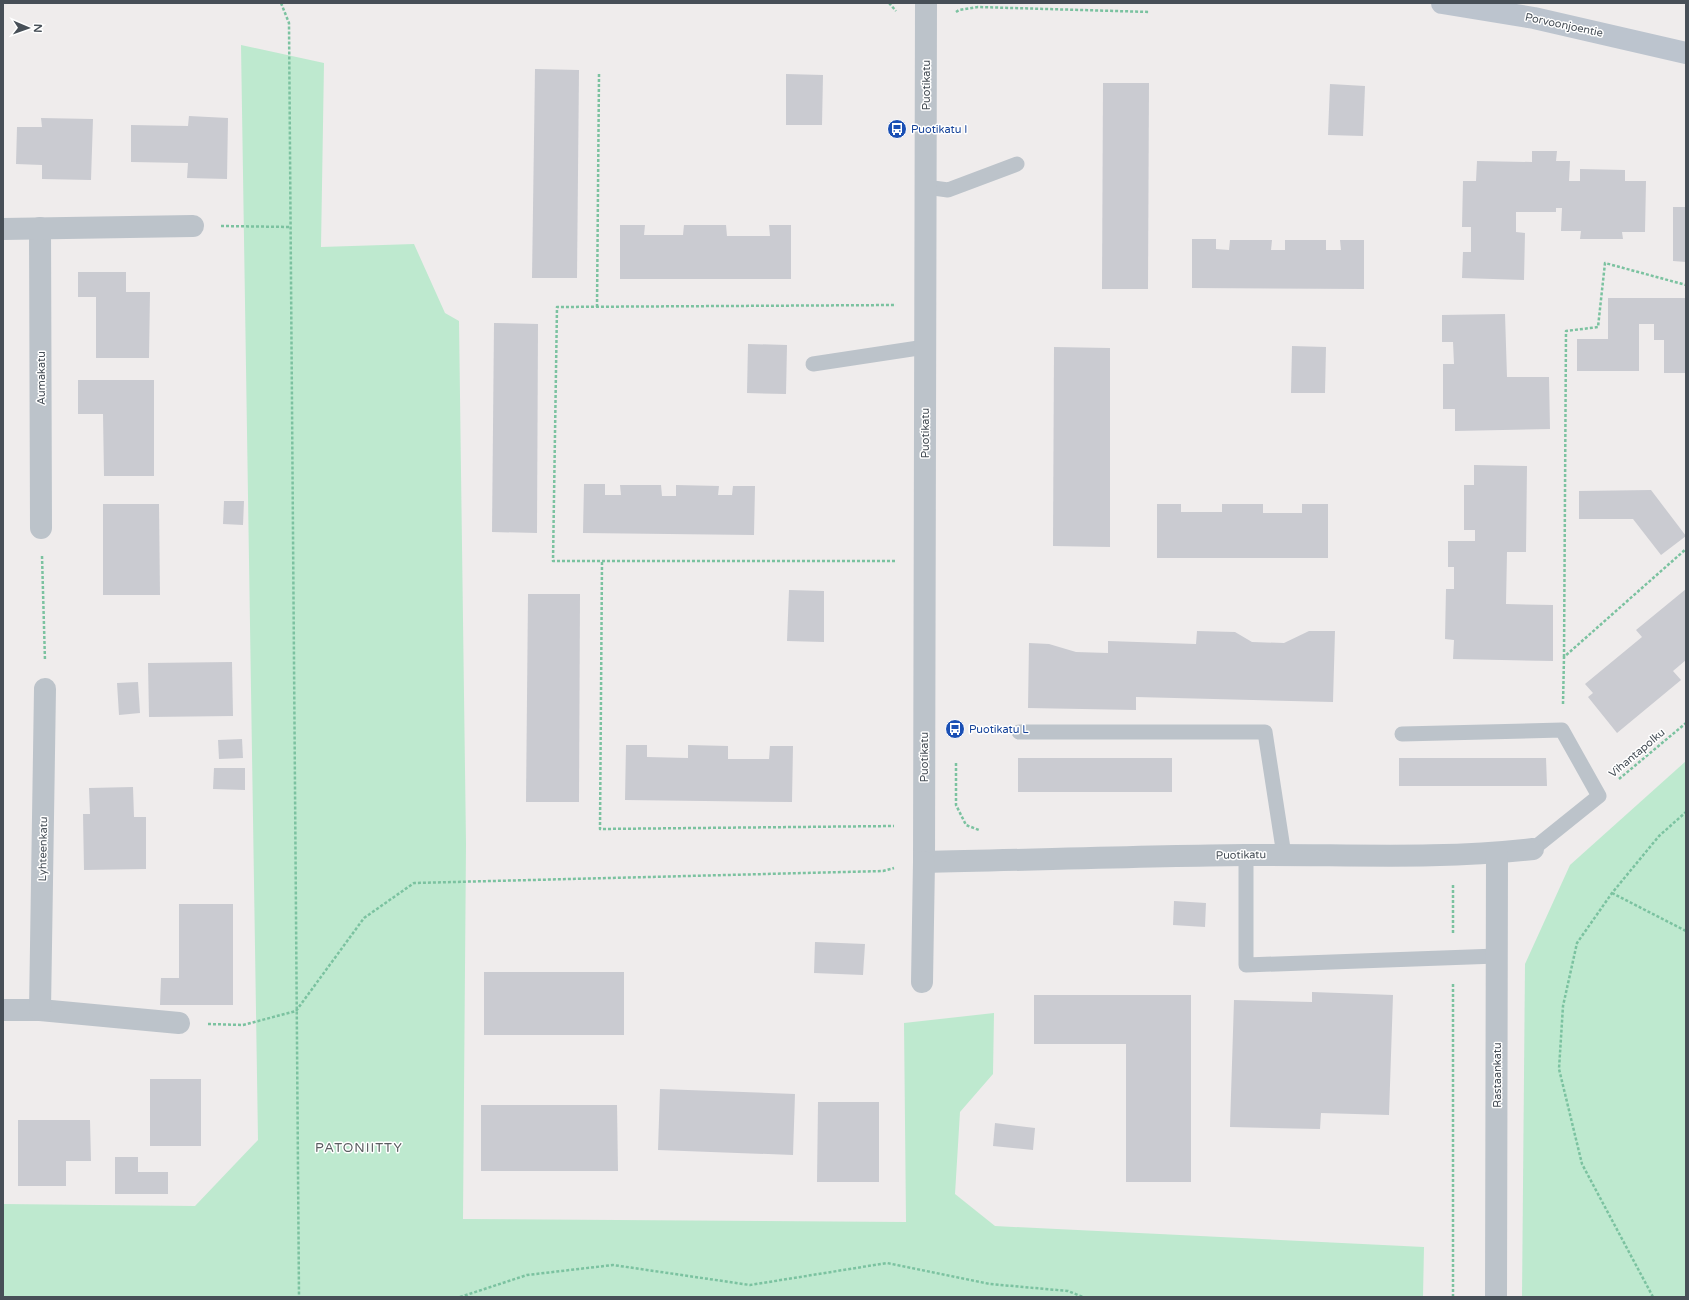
<svg xmlns="http://www.w3.org/2000/svg" width="1689" height="1300" font-family="'Varela Round',sans-serif">
<style>
.green{fill:#bee9cf}
.building{fill:#cacbd1}
.lines{fill:none;stroke-linecap:round;stroke-linejoin:round}
.path{stroke:#7bc2a0;stroke-width:2.5;stroke-dasharray:3 2;stroke-linecap:butt}
.lane{stroke:#bcc3ca;stroke-width:15}
.street{stroke:#bcc3ca;stroke-width:22}
.secondary{stroke:#bcc4ce;stroke-width:22}
.labels{text-anchor:middle;dominant-baseline:central;stroke-width:3;stroke-linejoin:round;paint-order:stroke}
.street-label{font-size:11px;fill:#474f57;stroke:#fff}
.transit-label{font-size:11px;fill:#164399;stroke:#fff;text-anchor:start}
.quarter-label{font-size:13px;letter-spacing:1px;fill:#5a5d60;stroke:#fff}
</style>
<rect width="100%" height="100%" fill="#efecec"/>
<g class="green">
<polygon points="241,45 324,63 321,247 414,244 445,313 459,321 466,844 463,1219 906,1222 904,1023 994,1013 993,1074 960,1112 955,1194 995,1226 1424,1247 1423,1297 3,1297 3,1204 195,1206 258,1140"/>
<polygon points="1686,761 1686,1297 1522,1297 1525,964 1570,865"/>
</g>
<g class="building">
<polygon points="535,69 579,70 577,278 532,278"/>
<polygon points="786,74 823,75 822,125 786,125"/>
<polygon points="1103,83 1149,83 1148,289 1102,289"/>
<polygon points="1330,84 1365,86 1363,136 1328,135"/>
<polygon points="189,116 228,118 227,179 187,178 188,163 131,162 131,125 188,126"/>
<polygon points="41,118 93,119 91,180 42,179 42,165 16,164 17,127 42,127"/>
<polygon points="1532,151 1557,151 1556,161 1570,161 1569,181 1580,181 1580,169 1625,170 1625,181 1646,181 1645,232 1622,232 1623,239 1580,239 1581,231 1561,231 1562,208 1556,208 1556,212 1516,212 1516,232 1525,233 1524,280 1462,278 1463,252 1471,252 1471,227 1462,227 1463,181 1476,181 1477,161 1532,162"/>
<polygon points="1673,207 1686,207 1686,262 1673,261"/>
<polygon points="620,225 645,225 644,235 683,235 684,225 726,225 727,236 770,236 769,225 791,225 791,279 620,279"/>
<polygon points="1192,239 1216,239 1216,249 1229,250 1230,240 1272,240 1271,250 1285,250 1285,240 1326,240 1326,250 1341,250 1340,240 1364,240 1364,289 1192,288"/>
<polygon points="78,272 126,272 126,292 150,292 149,358 96,358 96,297 78,297"/>
<polygon points="1608,298 1686,298 1686,373 1664,373 1664,340 1654,340 1654,324 1639,324 1639,371 1577,371 1577,339 1608,339"/>
<polygon points="1505,314 1507,377 1549,377 1550,429 1455,431 1455,409 1443,409 1443,364 1454,364 1453,342 1442,342 1442,315"/>
<polygon points="494,323 538,324 537,533 492,532"/>
<polygon points="748,344 787,345 786,394 747,393"/>
<polygon points="1292,346 1326,347 1325,393 1291,393"/>
<polygon points="1054,347 1110,348 1110,547 1053,546"/>
<polygon points="78,380 154,380 154,476 104,476 103,414 78,414"/>
<polygon points="1474,465 1527,466 1526,552 1507,552 1506,604 1553,605 1553,661 1453,659 1454,640 1445,639 1446,589 1454,589 1454,567 1448,567 1448,541 1475,541 1475,530 1464,530 1464,485 1474,485"/>
<polygon points="584,484 605,484 605,495 621,495 620,485 661,485 662,496 676,496 676,485 719,486 718,495 732,495 733,486 755,486 754,535 583,533"/>
<polygon points="1651,490 1686,536 1661,555 1633,519 1579,519 1579,491"/>
<polygon points="224,501 244,501 243,525 223,524"/>
<polygon points="103,504 159,504 160,595 103,595"/>
<polygon points="1157,504 1181,504 1181,512 1222,512 1222,504 1263,504 1263,513 1302,513 1302,504 1328,504 1328,558 1157,558"/>
<polygon points="1686,589 1686,660 1673,671 1681,680 1617,733 1588,697 1593,693 1585,684 1642,637 1636,630"/>
<polygon points="789,590 824,591 824,642 787,641"/>
<polygon points="528,594 580,594 579,802 526,802"/>
<polygon points="1197,631 1235,632 1252,642 1284,643 1309,631 1335,631 1333,702 1136,697 1136,710 1028,708 1029,643 1049,644 1076,652 1108,653 1108,641 1196,644"/>
<polygon points="232,662 233,716 149,717 148,663"/>
<polygon points="138,682 140,713 119,715 117,683"/>
<polygon points="242,739 243,758 219,759 218,740"/>
<polygon points="626,745 647,745 647,757 688,758 688,745 728,746 728,759 769,759 770,746 793,746 792,802 625,800"/>
<rect x="1018" y="758" width="154" height="34"/>
<polygon points="1399,758 1546,758 1547,786 1399,786"/>
<polygon points="214,768 245,768 245,790 213,789"/>
<polygon points="133,787 134,817 146,817 146,869 84,870 83,814 90,814 89,788"/>
<polygon points="1174,901 1206,903 1205,927 1173,925"/>
<polygon points="179,904 233,904 233,1005 160,1005 161,978 179,978"/>
<polygon points="815,942 865,944 863,975 814,973"/>
<rect x="484" y="972" width="140" height="63"/>
<polygon points="1312,992 1393,995 1389,1115 1321,1113 1320,1129 1230,1127 1234,1000 1312,1002"/>
<polygon points="1034,995 1191,995 1191,1182 1126,1182 1126,1044 1034,1044"/>
<rect x="150" y="1079" width="51" height="67"/>
<polygon points="660,1089 795,1094 793,1155 658,1150"/>
<polygon points="818,1102 879,1102 879,1182 817,1182"/>
<polygon points="481,1105 617,1105 618,1171 481,1171"/>
<polygon points="18,1120 90,1120 91,1161 66,1161 66,1186 18,1186"/>
<polygon points="995,1123 1035,1128 1033,1150 993,1146"/>
<polygon points="115,1157 138,1157 138,1172 168,1172 168,1194 115,1194"/>
</g>
<g class="lines">
<g class="path">
<polyline points="281,3 289,23 299,1297"/>
<polyline points="889,3 896,11"/>
<polyline points="956,12 959,10 978,7 1150,12"/>
<polyline points="221,226 291,227"/>
<polyline points="597,307 599,74"/>
<polyline points="42,556 45,661"/>
<polyline points="895,561 553,561 557,307 896,305"/>
<polyline points="602,562 600,829 894,826"/>
<polyline points="1564,657 1566,331 1598,327 1605,263 1686,285"/>
<polyline points="1563,704 1564,657 1686,549"/>
<polyline points="956,763 956,805 966,825 979,830"/>
<polyline points="1619,779 1686,723"/>
<polyline points="1612,893 1686,931"/>
<polyline points="1453,933 1453,884"/>
<polyline points="1453,984 1453,1297"/>
<polyline points="208,1024 243,1025 296,1011 364,918 414,883 883,871 894,868"/>
<polyline points="460,1297 527,1275 613,1265 750,1285 887,1263 990,1284 1068,1291 1083,1297"/>
<polyline points="1653,1297 1582,1164 1559,1069 1563,1006 1577,943 1612,893 1659,836 1686,812"/>
</g>
<g class="lane">
<polyline points="926,187 948,190 1017,164"/>
<polyline points="813,364 925,347"/>
<polyline points="1019,732 1265,732 1284,855"/>
<polyline points="1402,734 1562,730 1599,796 1533,849"/>
<polyline points="1246,855 1246,965 1497,956"/>
</g>
<g class="street">
<path d="M926,3L924,862C1031,860 1138,856 1245,855C1341,854 1438,860 1533,849"/>
<polyline points="40,228 41,528"/>
<polyline points="3,229 193,226"/>
<polyline points="922,982 924,862"/>
<polyline points="3,1010 40,1010 179,1023"/>
<polyline points="40,1010 45,689"/>
<polyline points="1496,1297 1497,853"/>
</g>
<polyline class="secondary" points="1442,3 1534,18 1686,53"/>
</g>
<defs>
<symbol id="bus-disc" viewBox="-11 -11 22 22"><circle r="9.5" fill="#1a4fb4" stroke="#fff"/><path d="M-5-6H5V4H4V6H2V4H-2V6H-4V4H-5ZM-3.5-4V0h7V-4ZM-3.5 1.2v1.5H-2V1.2ZM2 1.2v1.5H3.5V1.2Z" fill="#fff"/></symbol>
</defs>
<g fill-rule="evenodd">
<use href="#bus-disc" x="886" y="118" width="22" height="22"/>
<use href="#bus-disc" x="944" y="718" width="22" height="22"/>
</g>
<g class="labels">
<g class="street-label">
<text transform="translate(1564 25) rotate(12)">Porvoonjoentie</text>
<text transform="translate(926 85) rotate(-90)">Puotikatu</text>
<text transform="translate(41 378) rotate(-90)">Aumakatu</text>
<text transform="translate(925 433) rotate(-90)">Puotikatu</text>
<text transform="translate(1637 753) rotate(-40)">Vihantapolku</text>
<text transform="translate(924 757) rotate(-90)">Puotikatu</text>
<text transform="translate(43 849) rotate(-89)">Lyhteenkatu</text>
<text transform="translate(1241 855) rotate(-1)">Puotikatu</text>
<text transform="translate(1497 1075) rotate(-90)">Rastaankatu</text>
</g>
<g class="transit-label">
<text x="911" y="129">Puotikatu I</text>
<text x="969" y="729">Puotikatu L</text>
</g>
<g class="quarter-label">
<text x="359" y="1148">PATONIITTY</text>
</g>
</g>
<rect width="1689" height="1300" fill="none" stroke="#474f57" stroke-width="8"/>
<g transform="translate(28 28) rotate(92)" stroke="#ffffff" stroke-width="3" paint-order="stroke">
<path d="M0-3L7 15L0 10L-7 15Z" fill="#474f57"/>
<text y="-6" font-size="11" font-weight="bold" text-anchor="middle" fill="#474f57">N</text>
</g>
</svg>
